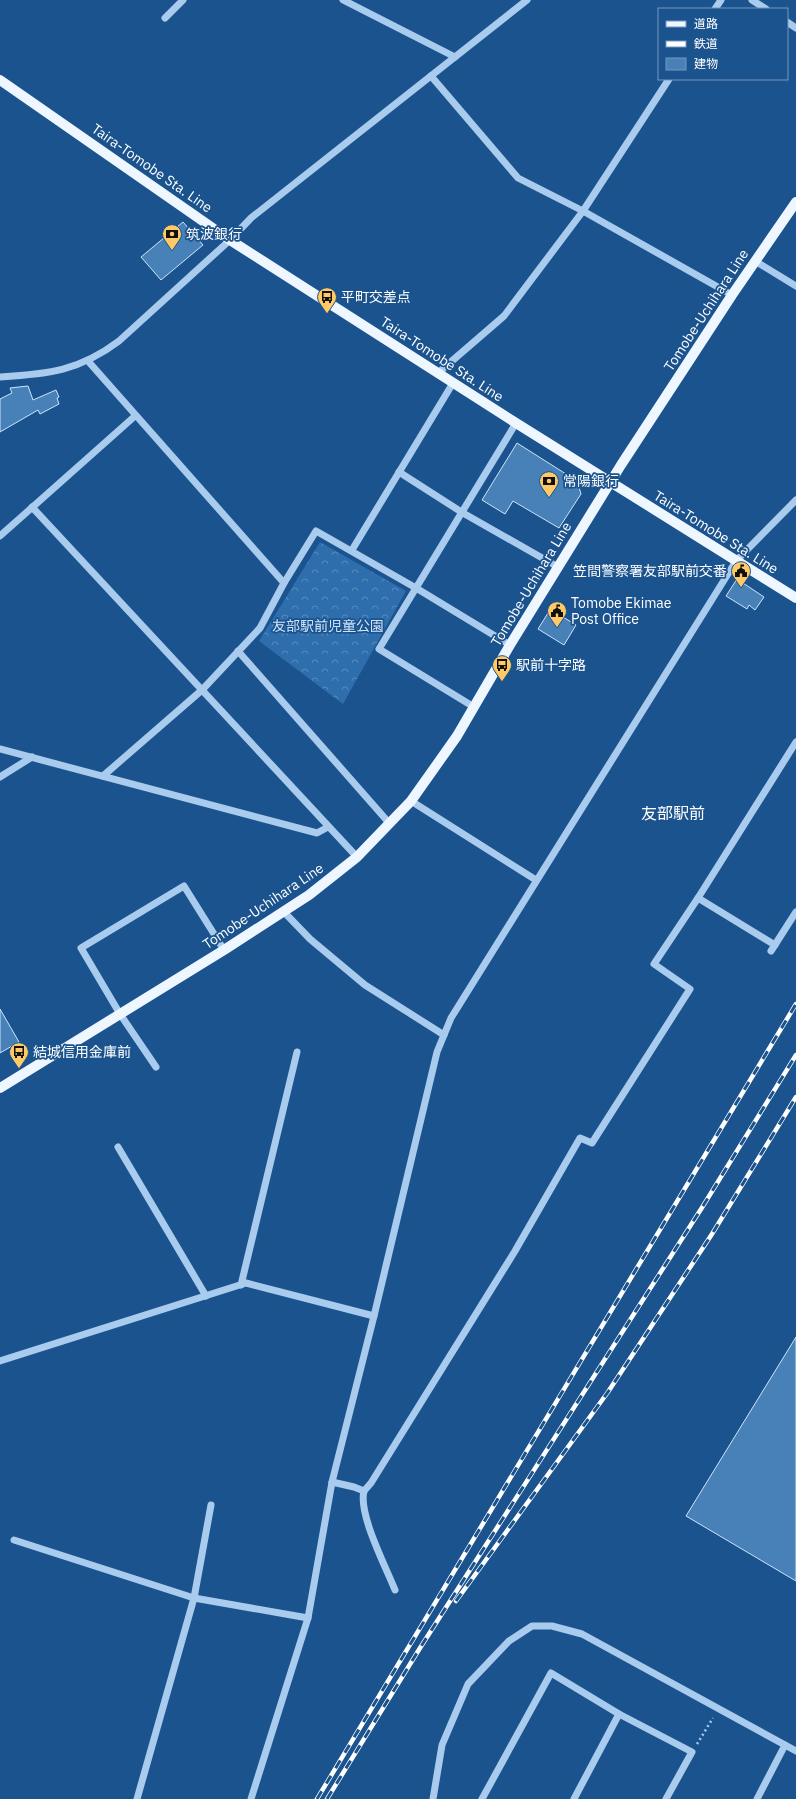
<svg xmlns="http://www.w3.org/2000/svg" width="796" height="1799" font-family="'IBM Plex Sans','Noto Sans JP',sans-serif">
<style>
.forest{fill:url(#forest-crowns)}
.building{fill:#4880b8;stroke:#cde4fa}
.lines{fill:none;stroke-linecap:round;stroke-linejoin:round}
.path{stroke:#a8cbee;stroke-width:2.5;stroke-dasharray:2 3;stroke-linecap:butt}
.minor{stroke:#a8cbee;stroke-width:7}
.major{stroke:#eef6ff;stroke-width:10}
.rail-casing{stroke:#fff;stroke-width:4.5}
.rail{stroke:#1b538e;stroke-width:3;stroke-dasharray:9;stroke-linecap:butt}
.labels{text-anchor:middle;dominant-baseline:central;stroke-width:3.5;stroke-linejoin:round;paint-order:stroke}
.street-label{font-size:14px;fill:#fff;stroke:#1b538e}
.poi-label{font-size:14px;fill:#fff;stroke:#1b538e;text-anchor:start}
.park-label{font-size:14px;fill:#cde4fa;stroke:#1b538e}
.quarter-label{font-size:16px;fill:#fff;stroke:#1b538e}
</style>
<defs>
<pattern id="forest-crowns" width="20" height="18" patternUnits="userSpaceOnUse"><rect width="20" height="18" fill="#2e6eac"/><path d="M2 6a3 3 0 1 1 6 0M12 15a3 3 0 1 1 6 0" fill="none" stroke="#588bbd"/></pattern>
</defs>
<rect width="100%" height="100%" fill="#1b538e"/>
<polygon class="forest" points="320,542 406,591 343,704 259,641"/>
<g class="building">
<polygon points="183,222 203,245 161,280 141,257"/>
<polygon points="28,386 33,400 56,390 59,397 57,398 59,404 40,414 38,410 0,432 0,399 12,393 10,388"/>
<polygon points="517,443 577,481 581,494 559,528 513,501 505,514 482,500"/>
<polygon points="737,579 764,597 755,610 749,605 747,609 726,596"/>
<polygon points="548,613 561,620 563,617 576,625 564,645 538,629"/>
<polygon points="0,1009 19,1042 0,1053"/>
<polygon points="796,1337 796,1581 686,1516"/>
</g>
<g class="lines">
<polyline class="path" points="697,1744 713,1718"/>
<g class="minor">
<polyline points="343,0 455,57"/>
<polyline points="752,0 766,9"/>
<polyline points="715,9 721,0"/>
<polyline points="165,18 183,0"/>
<polyline points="787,22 796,28"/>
<polyline points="431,76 518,178 583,211 732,295"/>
<polyline points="755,261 796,286"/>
<polyline points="88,361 284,583"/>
<polyline points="438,373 504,316 583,211 669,79"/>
<path d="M0,377C49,374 79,371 119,341L230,240L251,218L527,0"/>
<polyline points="399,472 463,513 558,567"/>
<polyline points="32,507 357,857"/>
<polyline points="0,536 135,416"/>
<polyline points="352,550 453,383"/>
<polyline points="238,651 390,824"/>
<polyline points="474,707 379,649 516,423"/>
<polyline points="0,749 317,833 328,827"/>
<polyline points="103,776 202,690 260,628 284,583 316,531 416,588 510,645"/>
<polyline points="0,777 32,757"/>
<polyline points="411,801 536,880"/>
<polyline points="284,912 310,939 365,985 444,1035"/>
<polyline points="775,945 698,898 796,742"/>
<polyline points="771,951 796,912"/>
<polyline points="156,1067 120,1014 81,948 184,886 224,950"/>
<polyline points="118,1147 206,1296"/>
<polyline points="241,1285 297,1052"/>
<polyline points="0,1361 246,1283 374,1316"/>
<polyline points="332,1482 354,1487 364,1491 371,1483 515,1251 580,1138 592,1143 690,989 654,964 698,898"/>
<path d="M364,1491C358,1514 386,1567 395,1590"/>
<polyline points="14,1540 194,1598 308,1618"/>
<polyline points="137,1799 194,1598 211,1505"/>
<polyline points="251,1799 308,1618 332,1482 374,1316 437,1052 451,1018 736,561 796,500"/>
<polyline points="433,1799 442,1745 468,1684 509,1641 532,1626 552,1626 582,1634 796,1751"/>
<polyline points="482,1799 551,1673 619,1714 692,1752 666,1799"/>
<polyline points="574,1799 619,1714"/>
<polyline points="757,1799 785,1745"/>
</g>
<g class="major">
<polyline points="0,80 230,240 516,423 796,598"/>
<polyline points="0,1088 224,950 309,895 357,857 411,801 457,736 510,645 621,465 732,295 796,202"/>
</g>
<defs>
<g id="rail">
<polyline points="456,1601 608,1392 712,1234 796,1097"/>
<polyline points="317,1799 796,1004"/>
<polyline points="327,1799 420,1648 703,1206 796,1055"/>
</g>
</defs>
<use href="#rail" class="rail-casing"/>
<use href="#rail" class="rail"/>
</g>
<defs>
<symbol id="bank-pin" viewBox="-11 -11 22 30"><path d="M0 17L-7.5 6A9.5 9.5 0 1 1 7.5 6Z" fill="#ffca64" stroke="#1b538e"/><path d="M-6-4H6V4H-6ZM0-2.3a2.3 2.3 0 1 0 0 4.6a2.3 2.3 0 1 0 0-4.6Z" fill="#111"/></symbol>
<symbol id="bus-pin" viewBox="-11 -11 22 30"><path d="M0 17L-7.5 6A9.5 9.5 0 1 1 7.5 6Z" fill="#ffca64" stroke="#1b538e"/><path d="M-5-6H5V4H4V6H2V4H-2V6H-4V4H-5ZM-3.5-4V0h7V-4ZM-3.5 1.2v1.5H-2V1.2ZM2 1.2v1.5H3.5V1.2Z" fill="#111"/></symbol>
<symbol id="civic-pin" viewBox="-11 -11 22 30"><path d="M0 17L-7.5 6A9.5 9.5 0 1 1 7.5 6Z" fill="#ffca64" stroke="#1b538e"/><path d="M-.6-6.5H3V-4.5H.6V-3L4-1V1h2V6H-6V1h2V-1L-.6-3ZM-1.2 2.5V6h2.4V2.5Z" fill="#111"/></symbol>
</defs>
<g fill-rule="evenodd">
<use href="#bank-pin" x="161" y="223" width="22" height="30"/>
<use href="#bus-pin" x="316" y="286" width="22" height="30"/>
<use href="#bank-pin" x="538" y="470" width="22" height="30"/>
<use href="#civic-pin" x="730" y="560" width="22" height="30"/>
<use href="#civic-pin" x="546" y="600" width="22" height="30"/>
<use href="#bus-pin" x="491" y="654" width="22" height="30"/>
<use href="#bus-pin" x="8" y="1041" width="22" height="30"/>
</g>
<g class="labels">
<g class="street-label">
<text transform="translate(152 168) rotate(35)">Taira-Tomobe Sta. Line</text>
<text transform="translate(706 310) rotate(-57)">Tomobe-Uchihara Line</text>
<text transform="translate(442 359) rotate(33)">Taira-Tomobe Sta. Line</text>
<text transform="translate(716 532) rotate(32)">Taira-Tomobe Sta. Line</text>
<text transform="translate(531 584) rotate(-59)">Tomobe-Uchihara Line</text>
<text transform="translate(263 906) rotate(-34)">Tomobe-Uchihara Line</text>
</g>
<g class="poi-label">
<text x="186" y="234">筑波銀行</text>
<text x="341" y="297">平町交差点</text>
<text x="563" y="481">常陽銀行</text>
<text x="727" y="571" text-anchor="end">笠間警察署友部駅前交番</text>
<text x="571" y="603">Tomobe Ekimae<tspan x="571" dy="16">Post Office</tspan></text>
<text x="516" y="665">駅前十字路</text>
<text x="33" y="1052">結城信用金庫前</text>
</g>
<g class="park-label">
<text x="328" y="626">友部駅前児童公園</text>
</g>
<g class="quarter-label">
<text x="673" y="813">友部駅前</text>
</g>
</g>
<rect x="658" y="8" width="130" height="72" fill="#1b538e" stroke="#7698bb"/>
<rect x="666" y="21" width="20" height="6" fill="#eef6ff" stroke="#7698bb"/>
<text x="694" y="28" font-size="12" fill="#ffffff">道路</text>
<rect x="666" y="41" width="20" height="6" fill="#ffffff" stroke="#7698bb"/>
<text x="694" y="48" font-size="12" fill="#ffffff">鉄道</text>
<rect x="666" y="58" width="20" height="12" fill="#4880b8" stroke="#7698bb"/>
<text x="694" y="68" font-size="12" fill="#ffffff">建物</text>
</svg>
